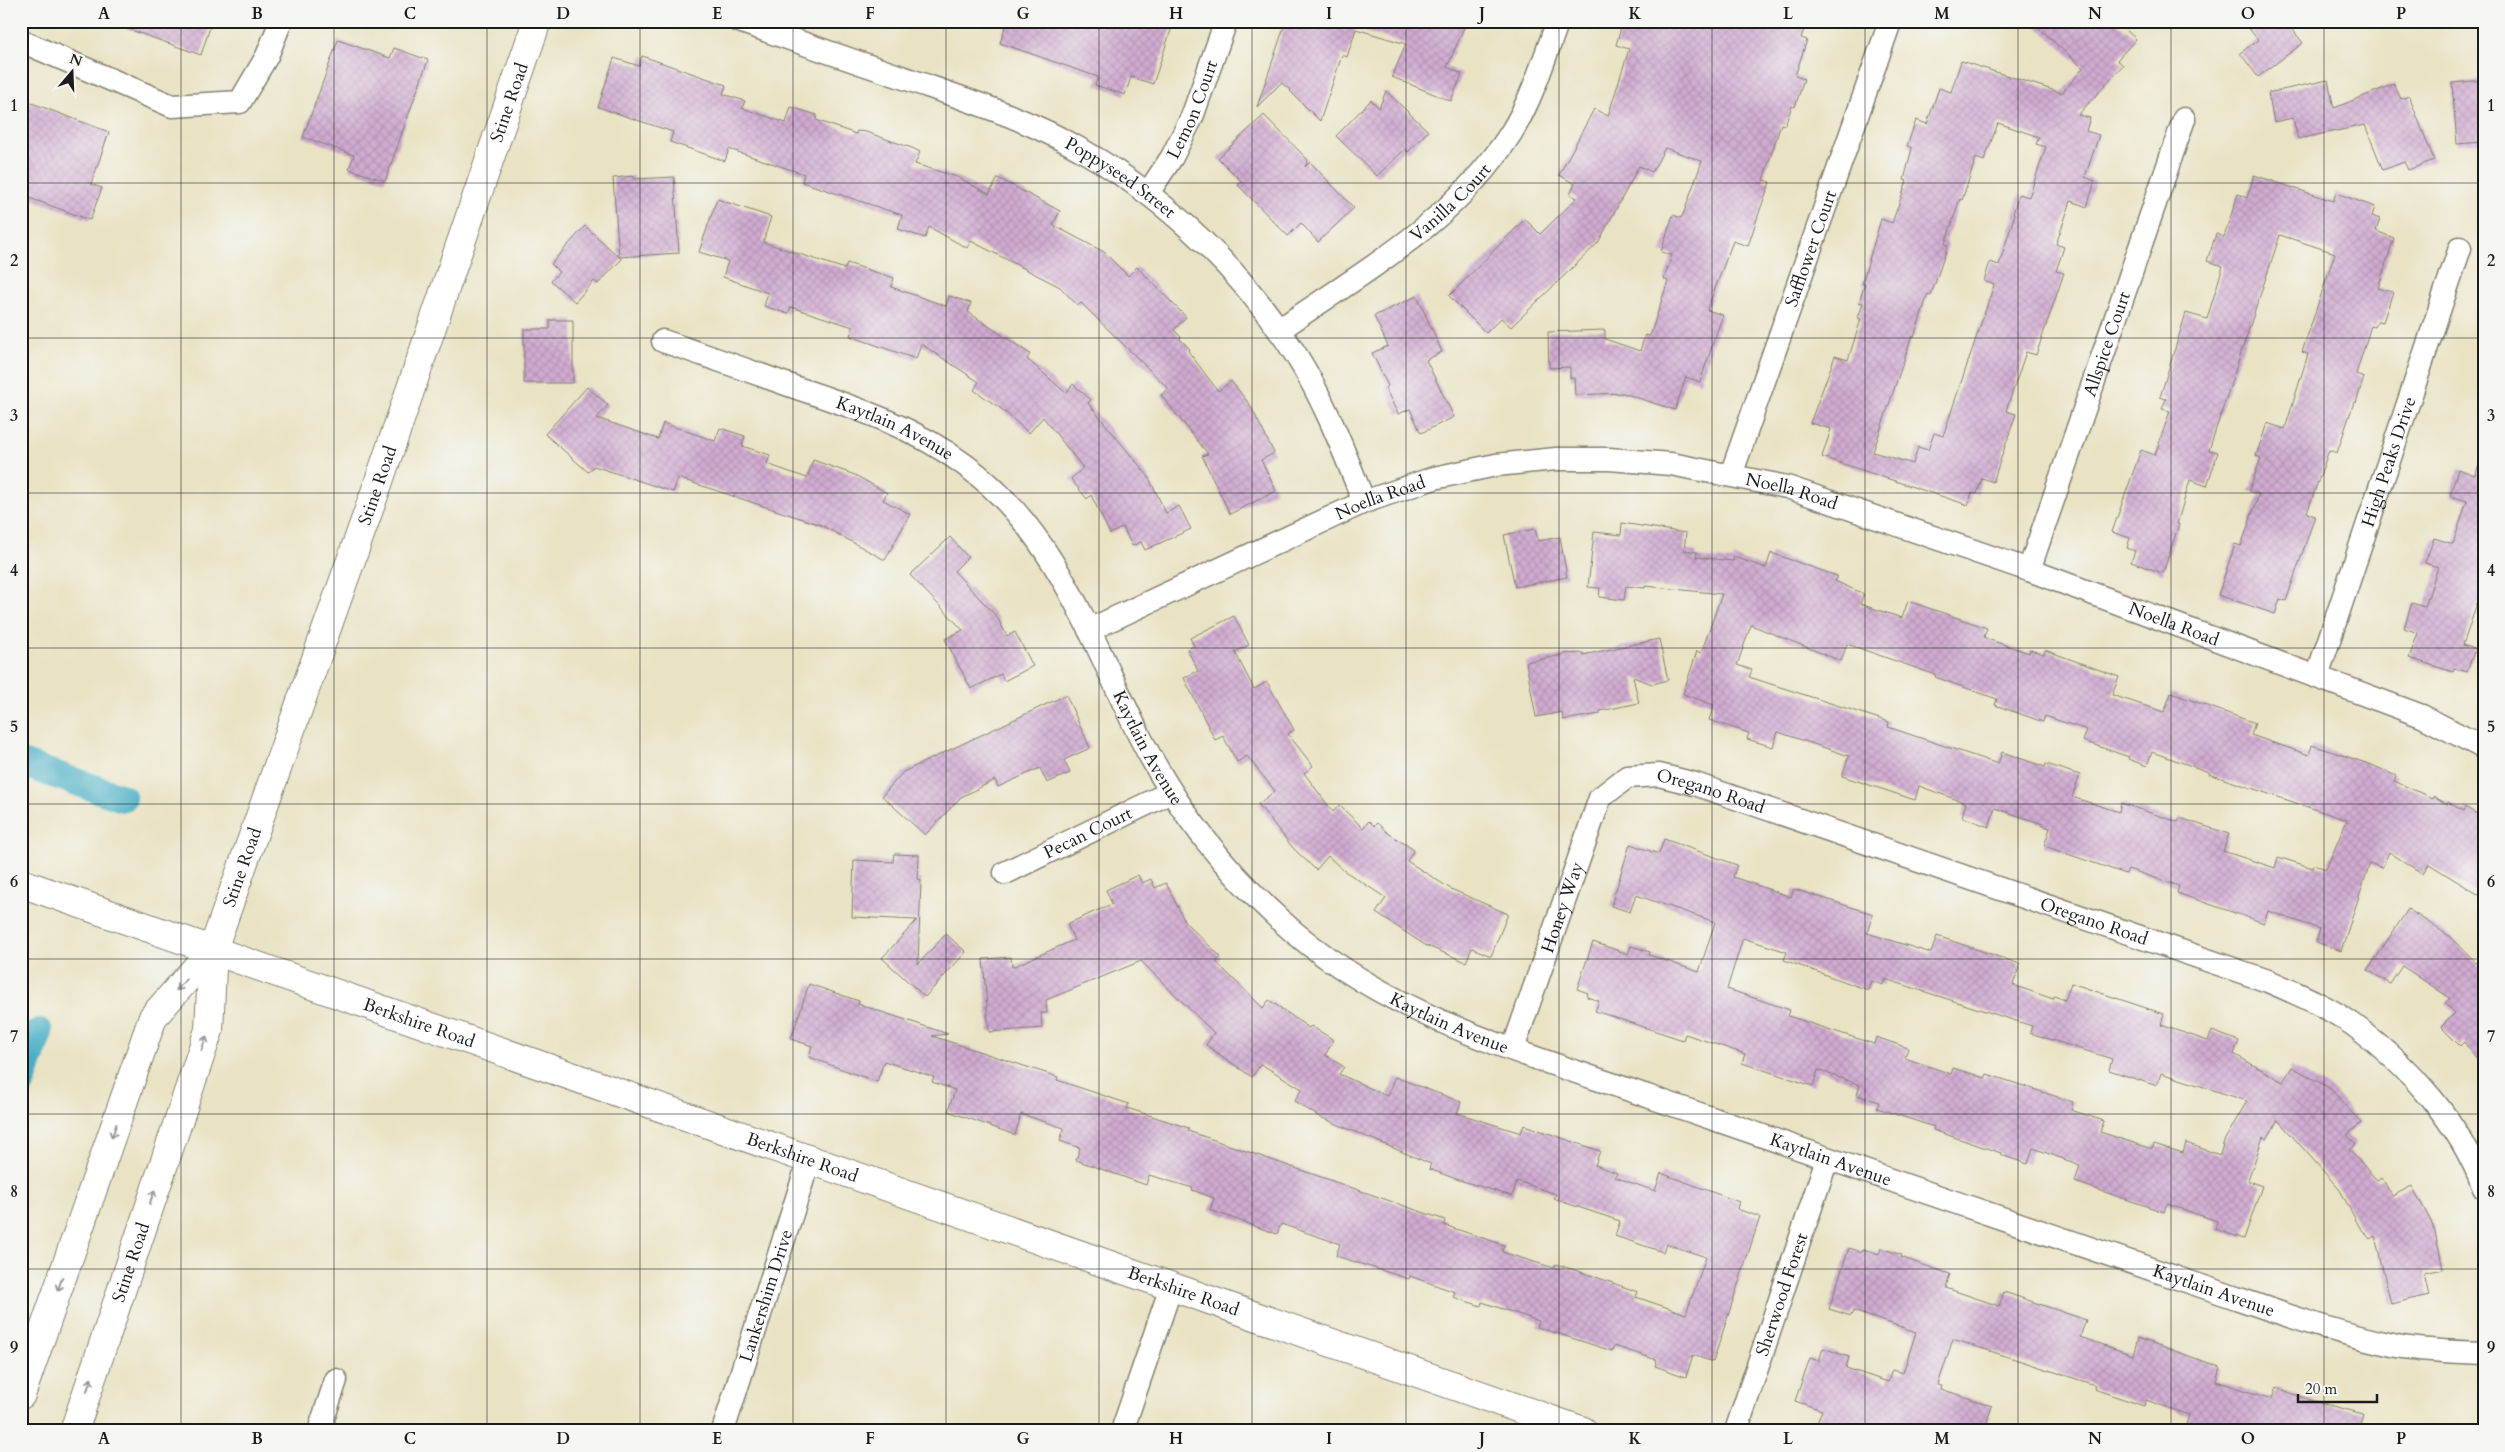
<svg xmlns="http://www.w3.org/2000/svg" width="2505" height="1452" font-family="Cardo,serif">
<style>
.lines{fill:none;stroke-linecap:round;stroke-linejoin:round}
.canal{stroke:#47afc6;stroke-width:28}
.building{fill:url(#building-cross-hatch);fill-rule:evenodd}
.minor-casing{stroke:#828070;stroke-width:25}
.tertiary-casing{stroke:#828070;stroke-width:30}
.secondary-casing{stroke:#828070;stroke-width:30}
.minor{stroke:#fff;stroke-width:22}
.tertiary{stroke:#fff;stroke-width:28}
.secondary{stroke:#fff;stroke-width:28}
.oneway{stroke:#999}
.grid{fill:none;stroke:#1c1c1c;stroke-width:1;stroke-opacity:0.55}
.labels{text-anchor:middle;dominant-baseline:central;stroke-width:4.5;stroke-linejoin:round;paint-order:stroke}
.street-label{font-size:18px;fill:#1c1c1c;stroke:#f6f6f2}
.neatline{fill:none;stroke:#1c1c1c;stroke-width:2}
.grid-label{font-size:16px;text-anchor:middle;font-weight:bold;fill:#1c1c1c}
</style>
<defs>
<pattern id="building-cross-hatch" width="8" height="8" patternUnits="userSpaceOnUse" patternTransform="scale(1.25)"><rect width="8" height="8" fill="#d0abd1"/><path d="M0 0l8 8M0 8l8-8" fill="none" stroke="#b293b3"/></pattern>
</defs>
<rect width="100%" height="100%" fill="#f6f6f2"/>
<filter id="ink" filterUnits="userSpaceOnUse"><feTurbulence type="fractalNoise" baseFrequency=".02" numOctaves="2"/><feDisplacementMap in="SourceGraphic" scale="10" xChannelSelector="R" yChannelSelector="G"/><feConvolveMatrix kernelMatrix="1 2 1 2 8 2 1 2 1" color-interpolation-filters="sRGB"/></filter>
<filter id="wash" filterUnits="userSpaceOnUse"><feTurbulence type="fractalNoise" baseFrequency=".0096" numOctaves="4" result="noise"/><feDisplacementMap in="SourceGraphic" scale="20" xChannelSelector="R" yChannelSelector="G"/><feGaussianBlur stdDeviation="1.12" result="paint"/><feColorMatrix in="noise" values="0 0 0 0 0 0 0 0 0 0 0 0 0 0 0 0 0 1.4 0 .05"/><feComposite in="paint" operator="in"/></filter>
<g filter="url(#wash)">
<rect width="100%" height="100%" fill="#e9e3c4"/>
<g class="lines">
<g class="canal">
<polyline points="21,763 123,798"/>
<polyline points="21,1084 39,1032"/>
</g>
</g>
<g id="blocks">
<g class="building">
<polygon points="114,21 212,21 201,55 114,24"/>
<polygon points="1007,21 1153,21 1172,27 1153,84 1131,77 1125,95 1095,85 1098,77 1000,43"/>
<polygon points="1286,21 1467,21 1447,67 1462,74 1451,101 1392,77 1406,44 1356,29 1347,57 1342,55 1320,121 1290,91 1291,90 1281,83 1257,107"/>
<polygon points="1623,21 1807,21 1801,38 1807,40 1795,76 1804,79 1795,107 1792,106 1785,125 1781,124 1763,180 1770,182 1760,210 1748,246 1733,241 1707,310 1723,315 1713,343 1700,382 1686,377 1675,410 1623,393 1575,395 1574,378 1570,378 1570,367 1549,368 1548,332 1605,330 1605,339 1640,351 1645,335 1650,336 1668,281 1664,279 1672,255 1661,252 1673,215 1681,218 1684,212 1702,161 1665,148 1652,172 1639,166 1598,243 1511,327 1501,318 1486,333 1449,296 1525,219 1540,234 1577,198 1570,194 1575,184 1559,175 1594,109 1608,116 1629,49 1616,45"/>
<path d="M2031,21H2116L2136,39L2117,60L2123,65L2078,115L2090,118L2086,131L2099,135L2085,177L2095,181L2087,207L2071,201L2056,244L2064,247L2056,271L2064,273L2036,355L2026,352L2006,411L2016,414L1993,482L1982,478L1977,494L1972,493L1968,505L1822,457L1831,429L1810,423L1835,356L1848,360L1861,319L1858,318L1863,303L1859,302L1865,284H1862L1881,219L1892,223L1907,181L1904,180L1912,148L1907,146L1916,120L1927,124L1939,88L1951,92L1961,61L2062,93L2083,68ZM1998,123L2039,137L2036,144L2046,147L2029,197L2019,194L2013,214H2015L1999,265L1990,262L1984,281L1994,285L1943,436L1934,433L1928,450L1918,447L1913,464L1873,452L1912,336L1914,337L1928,294L1931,295L1948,245L1945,244L1960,199L1962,200L1976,158L1984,161Z"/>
<polygon points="2243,21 2286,21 2303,43 2258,77 2240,53 2258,40"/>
<polygon points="338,40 390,58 394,48 428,60 385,181 349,169 354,155 303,137"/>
<polygon points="642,56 726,85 723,94 745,101 742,108 786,123 791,107 817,115 816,120 856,134 857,131 866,132 912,148 920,152 915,164 957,177 989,194 998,178 1060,211 1053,225 1104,252 1128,276 1137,267 1186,317 1174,330 1181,337 1180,339 1190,349 1188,351 1218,391 1231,381 1250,405 1274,453 1261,460 1276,491 1230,514 1202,456 1208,454 1161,395 1169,389 1081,303 1078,306 1060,287 971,241 967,248 929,227 925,238 898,229 902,215 802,182 804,174 729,149 725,161 670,142 673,132 598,107 614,58 639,66"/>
<polygon points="2328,80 2334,108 2394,84 2401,99 2409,96 2434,160 2408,170 2404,162 2383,170 2365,125 2298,139 2293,118 2274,122 2268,93"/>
<polygon points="2484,80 2484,118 2481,119 2482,142 2457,144 2452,83"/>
<polygon points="1386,91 1428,131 1408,152 1405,149 1377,176 1336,136 1371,100 1379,108"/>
<polygon points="21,99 109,132 91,184 102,188 90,220 21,195"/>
<polygon points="1264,115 1308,160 1305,167 1310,162 1354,208 1318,242 1301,223 1288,236 1238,185 1242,182 1218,158"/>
<polygon points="2254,175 2333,201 2336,193 2375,207 2372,216 2380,219 2376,231 2394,238 2378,288 2393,292 2383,322 2378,321 2375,327 2371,326 2356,374 2364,377 2356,403 2354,402 2337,453 2329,450 2307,513 2315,516 2286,601 2280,599 2275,614 2218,595 2235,544 2241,546 2259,494 2249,491 2261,458 2256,456 2267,423 2285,429 2308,354 2302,352 2335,253 2280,235 2209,450 2218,452 2207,486 2190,480 2177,524 2179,524 2163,573 2131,562 2135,551 2127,548 2130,538 2112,532 2141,450 2155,455 2170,411 2162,409 2166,399 2160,397 2186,313 2207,319 2223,266 2207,261 2216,234 2224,237 2238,194 2247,198"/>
<polygon points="634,176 634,179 674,177 679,253 619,257 622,259 598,284 594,281 575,302 551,281 559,272 551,264 585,226 619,257 613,178"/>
<polygon points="717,199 771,217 763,242 845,269 847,263 894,278 891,287 946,306 949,296 971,303 968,312 1030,354 1027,359 1066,393 1073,384 1091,400 1088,403 1148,476 1166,513 1179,506 1191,529 1145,550 1141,542 1132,546 1123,527 1110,534 1091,495 1087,499 1071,479 1083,468 1043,417 1029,433 1000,408 974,390 979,382 921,344 916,359 850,336 853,327 791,307 788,314 764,306 768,293 723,277 728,261 699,252"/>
<polygon points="1417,296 1442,352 1426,360 1454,417 1421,433 1410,409 1398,414 1385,388 1388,386 1372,353 1388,346 1374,316"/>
<polygon points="550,320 573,320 573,383 524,383 524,329 550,329"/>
<polygon points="587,387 608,405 597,418 658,439 663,423 715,441 720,428 745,436 742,446 770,455 767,464 807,478 813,460 855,475 887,493 883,500 910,514 885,560 821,525 678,478 673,492 594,466 588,472 545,434"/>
<polygon points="2480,462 2484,463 2484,605 2477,603 2463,645 2475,649 2467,672 2454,668 2453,672 2409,658 2418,633 2404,628 2412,603 2425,607 2438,567 2425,563 2434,538 2453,544 2467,501 2450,496 2458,469 2475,475"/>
<path d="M1622,523L1686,533L1684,550L1697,552L1696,557L1733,561L1734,557L1766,568L1771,553L1837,576L1835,581L1864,594L1860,604L1902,618L1908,601L1987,628L1984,637L1990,640L2029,653L2030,650L2044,654L2045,650L2119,677L2112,695L2164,712L2171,693L2255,723L2251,735L2309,755L2312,745L2372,765L2396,776L2394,781L2432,798L2433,796L2447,804L2448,802L2463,811L2465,807L2484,818V898L2429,864L2423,874L2389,852L2382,868L2370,863L2341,951L2316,942L2320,929L2268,911L2264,923L2177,893L2179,886L2128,869L2126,874L2044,846L2050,828L2042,825L2043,824L1995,808L1989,827L1962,817L1966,803L1919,786L1915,800L1842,776L1849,756L1778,732L1773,747L1747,739L1749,733L1709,720L1714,705L1683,694L1697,651L1701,653L1722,594L1645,586V588L1626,586L1624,600L1599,597L1600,588L1588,587L1594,532L1621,535ZM1751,625L1841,661L1847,644L1936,675L1935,677L1997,699L1995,705L2043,722L2045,716L2087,730L2083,741L2129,757L2128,759L2147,766L2152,752L2209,772V774L2347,820L2326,869L2314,865L2313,868L2278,857L2275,868L2223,851L2229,834L2180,818L2178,822L2121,803L2119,812L2072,797L2080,775L2046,764L2045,767L2002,752L1998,764L1888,727L1889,722L1749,677L1752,670L1737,665Z"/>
<polygon points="1535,529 1538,541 1560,537 1567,577 1515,587 1504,535"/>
<polygon points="950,537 968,557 954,571 997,617 1007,636 1015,632 1033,666 1004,681 1001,674 971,689 945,639 963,630 910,575"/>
<polygon points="1234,616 1249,645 1235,652 1254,689 1267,682 1294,730 1288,734 1313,766 1304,773 1333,812 1339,805 1363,828 1369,821 1374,826 1377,823 1388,833 1414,850 1407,861 1451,889 1508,914 1491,956 1472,948 1466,962 1425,945 1376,913 1386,898 1343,870 1328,856 1316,870 1293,848 1258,804 1275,791 1247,756 1237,762 1223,736 1215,740 1184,678 1198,671 1187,649 1194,646 1190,638"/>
<polygon points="1659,639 1668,680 1652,684 1633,677 1639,703 1600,711 1600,714 1563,720 1562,712 1536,717 1526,662 1563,655 1563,654 1583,653 1583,655"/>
<polygon points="1066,695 1090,748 1064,760 1070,773 1047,783 1040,768 998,787 995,780 961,797 925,835 882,796 903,772"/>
<path d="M1664,839L1737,865L1733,877L1791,897L1794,889L1873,914L1867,933L1931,953L1937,936L2020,964L2013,985L2053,999L2054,996L2065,1000L2071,983L2164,1014L2161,1025L2208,1041L2212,1031L2239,1041L2234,1054L2283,1082L2292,1067L2331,1089L2361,1123L2347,1135L2356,1144L2349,1150L2377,1180L2382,1178L2392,1196L2412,1186L2434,1227L2443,1269L2424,1273L2429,1295L2391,1304L2375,1236L2370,1239L2359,1226L2340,1190L2278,1120L2267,1139L2263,1137L2248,1181L2262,1186L2244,1239L2215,1229L2217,1221L2167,1204L2164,1212L2075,1182L2080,1165L2033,1148L2028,1164L2001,1155V1153L1933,1130L1934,1127L1877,1108L1879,1102L1857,1095L1860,1085L1818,1070L1813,1086L1742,1063L1745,1054L1685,1034L1683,1040L1595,1011L1599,1001L1587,997L1588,993L1577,989L1593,942L1628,954L1631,946L1650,952L1649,955L1699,972L1715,922L1636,895L1630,912L1611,906L1630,844L1659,854ZM1743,938L1787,952L1784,960L1868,990L1871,981L1883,985L1885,979L2032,1026L2030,1033L2112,1059L2109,1070L2157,1086L2161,1073L2247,1101L2224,1141L2220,1155L2186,1143L2183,1153L2154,1144L2152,1149L2100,1132L2104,1121L2071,1110L2073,1102L1987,1074L1985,1078L1953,1068L1951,1074L1905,1058L1908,1048L1876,1037L1874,1044L1788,1016L1790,1010L1727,989Z"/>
<polygon points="894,854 919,855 918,879 921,880 918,964 946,934 966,952 925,997 882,958 917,920 852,917 854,860 893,862"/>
<polygon points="1138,875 1142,883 1151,879 1155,888 1166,883 1185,922 1221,957 1216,962 1263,1008 1269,1000 1309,1028 1311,1026 1334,1040 1325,1055 1344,1067 1339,1074 1387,1096 1395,1077 1461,1102 1457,1113 1521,1133 1524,1125 1600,1151 1595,1165 1617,1173 1615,1177 1655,1191 1661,1173 1739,1202 1737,1209 1760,1217 1713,1362 1693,1355 1686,1377 1655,1366 1657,1360 1614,1346 1612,1351 1537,1327 1539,1321 1482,1302 1481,1306 1453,1297 1455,1292 1410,1276 1409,1279 1336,1256 1340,1244 1281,1224 1277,1234 1210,1210 1214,1198 1192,1190 1193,1188 1149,1175 1146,1185 1076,1160 1080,1148 1060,1141 1064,1128 1021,1114 1015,1135 948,1111 955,1090 932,1082 934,1077 884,1061 877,1082 809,1057 812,1046 791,1039 809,984 859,1001 858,1004 948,1034 932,1036 1058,1077 1057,1080 1129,1104 1127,1108 1189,1128 1188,1131 1445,1220 1444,1225 1504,1245 1502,1252 1554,1268 1556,1264 1593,1276 1638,1292 1636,1297 1686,1314 1706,1257 1666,1244 1663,1252 1615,1236 1620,1221 1554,1199 1556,1194 1517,1181 1512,1196 1459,1180 1429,1169 1431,1164 1320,1117 1294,1101 1302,1089 1261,1064 1252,1077 1206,1045 1214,1033 1141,961 1046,1000 1047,1013 1041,1013 1042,1028 989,1032 983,959 1011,957 1012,967 1074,940 1067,924 1112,904 1106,890"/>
<polygon points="2408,909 2449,936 2484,970 2484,1068 2464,1042 2460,1046 2441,1027 2455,1013 2445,1003 2450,998 2402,966 2390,984 2368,970"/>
<polygon points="1849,1248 1862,1252 1863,1249 1879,1254 1881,1248 1901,1255 1900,1257 1950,1274 1946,1288 1999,1306 2004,1292 2086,1320 2080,1337 2133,1355 2138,1338 2220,1367 2216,1381 2272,1399 2276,1387 2301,1397 2363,1414 2358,1431 2184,1431 2189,1415 2146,1400 2144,1406 2094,1389 2095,1385 1953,1339 1938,1385 1942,1386 1941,1389 1992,1406 1984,1431 1840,1431 1817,1423 1822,1410 1795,1401 1810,1358 1819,1361 1823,1348 1849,1357 1846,1368 1888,1382 1892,1370 1903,1373 1916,1332 1853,1311 1851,1316 1829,1309"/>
</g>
</g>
</g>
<g filter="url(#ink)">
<use href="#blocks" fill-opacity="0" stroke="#828070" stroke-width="1"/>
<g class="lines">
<defs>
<g id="minor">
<path id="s1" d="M739,21C798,42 857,62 916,82C974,102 1032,121 1085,152C1170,201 1243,272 1296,355C1325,401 1344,452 1364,502"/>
<polyline points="21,41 172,106 240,102 267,56 281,21"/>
<path id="s2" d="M1148,193L1172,157L1192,117L1226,21"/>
<path id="s3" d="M1279,330C1363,272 1455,221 1511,133C1532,99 1544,59 1558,21"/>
<path id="s4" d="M663,341C708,356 752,372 797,388C857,408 914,427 965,465C1056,531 1092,641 1140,737C1175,806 1222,867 1279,919C1383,1015 1520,1052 1650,1097C1754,1132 1857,1169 1960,1204C2040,1231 2119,1258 2198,1285C2264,1307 2329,1332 2397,1346C2425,1351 2455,1352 2484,1353"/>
<path id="s5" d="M1731,475L1890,22"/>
<path id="s6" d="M2029,570L2184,119"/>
<path id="s7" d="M1089,630L1364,502L1434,478L1496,465L1556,459H1609L1671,464L1787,487L2029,570L2422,716L2484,748"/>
<path id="s8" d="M2317,676L2460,248"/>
<path id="s9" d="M1005,873L1171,792"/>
<path id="s10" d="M1513,1049L1600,798L1627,777L1659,775L1695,784L2268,981C2298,994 2329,1007 2355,1026C2410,1067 2460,1123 2484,1188"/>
<polyline points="319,1431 336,1380"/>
<path id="s11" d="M723,1431L809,1160"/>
<polyline points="1122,1431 1171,1287"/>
<path id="s12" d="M1736,1431L1827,1159"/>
</g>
<g id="tertiary">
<path id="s13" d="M21,883L1583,1431"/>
</g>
<g id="secondary">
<polyline points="21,1395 153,1017 213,949"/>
<path id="s14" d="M74,1431L209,1030L213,949L378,484L537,21"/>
</g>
</defs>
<use href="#minor" class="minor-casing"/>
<use href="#tertiary" class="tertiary-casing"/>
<use href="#secondary" class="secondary-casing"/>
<use href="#minor" class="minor"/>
<use href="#tertiary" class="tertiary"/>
<use href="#secondary" class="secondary"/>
</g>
<defs><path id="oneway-shaft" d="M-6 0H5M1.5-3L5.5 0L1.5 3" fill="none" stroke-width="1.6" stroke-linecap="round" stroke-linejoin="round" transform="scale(1.25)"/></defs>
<g class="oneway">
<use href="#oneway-shaft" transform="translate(181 985) rotate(131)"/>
<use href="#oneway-shaft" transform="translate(204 1043) rotate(-71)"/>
<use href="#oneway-shaft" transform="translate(114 1131) rotate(109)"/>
<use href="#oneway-shaft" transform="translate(152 1197) rotate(-71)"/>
<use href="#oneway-shaft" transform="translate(60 1284) rotate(109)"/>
<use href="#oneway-shaft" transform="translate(89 1385) rotate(-71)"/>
</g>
</g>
<path class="grid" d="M181,21V1431M334,21V1431M487,21V1431M640,21V1431M793,21V1431M946,21V1431M1099,21V1431M1252,21V1431M1406,21V1431M1559,21V1431M1712,21V1431M1865,21V1431M2018,21V1431M2171,21V1431M2324,21V1431M21,183H2484M21,338H2484M21,493H2484M21,648H2484M21,804H2484M21,959H2484M21,1114H2484M21,1269H2484"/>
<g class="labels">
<g class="street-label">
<text stroke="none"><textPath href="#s14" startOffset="1401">Stine Road</textPath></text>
<text stroke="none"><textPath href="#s2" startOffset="95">Lemon Court</textPath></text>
<text stroke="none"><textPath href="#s1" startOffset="414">Poppyseed Street</textPath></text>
<text stroke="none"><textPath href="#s3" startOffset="214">Vanilla Court</textPath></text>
<text stroke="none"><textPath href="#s5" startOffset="240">Safflower Court</textPath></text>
<text stroke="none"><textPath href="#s6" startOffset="239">Allspice Court</textPath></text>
<text stroke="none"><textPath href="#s4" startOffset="248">Kaytlain Avenue</textPath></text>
<text stroke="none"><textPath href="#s8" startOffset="226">High Peaks Drive</textPath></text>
<text stroke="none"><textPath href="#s14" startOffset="996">Stine Road</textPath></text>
<text stroke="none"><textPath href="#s7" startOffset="740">Noella Road</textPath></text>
<text stroke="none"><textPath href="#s7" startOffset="320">Noella Road</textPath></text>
<text stroke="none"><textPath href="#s7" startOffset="1145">Noella Road</textPath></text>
<text stroke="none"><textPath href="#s4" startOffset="668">Kaytlain Avenue</textPath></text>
<text stroke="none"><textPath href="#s10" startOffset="386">Oregano Road</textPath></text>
<text stroke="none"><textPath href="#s9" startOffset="92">Pecan Court</textPath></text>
<text stroke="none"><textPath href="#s14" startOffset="591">Stine Road</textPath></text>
<text stroke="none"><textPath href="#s10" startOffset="150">Honey Way</textPath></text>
<text stroke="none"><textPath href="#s10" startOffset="791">Oregano Road</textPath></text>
<text stroke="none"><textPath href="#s13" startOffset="422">Berkshire Road</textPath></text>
<text stroke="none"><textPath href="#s4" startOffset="1086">Kaytlain Avenue</textPath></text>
<text stroke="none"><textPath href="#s13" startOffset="828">Berkshire Road</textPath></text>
<text stroke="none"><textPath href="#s4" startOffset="1491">Kaytlain Avenue</textPath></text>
<text stroke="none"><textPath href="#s14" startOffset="178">Stine Road</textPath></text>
<text stroke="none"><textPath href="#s4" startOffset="1896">Kaytlain Avenue</textPath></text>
<text stroke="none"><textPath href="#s13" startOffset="1232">Berkshire Road</textPath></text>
<text stroke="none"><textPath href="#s11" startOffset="142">Lankershim Drive</textPath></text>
<text stroke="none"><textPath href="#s12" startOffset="144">Sherwood Forest</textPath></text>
</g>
</g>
<rect width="2505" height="1452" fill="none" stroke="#f6f6f2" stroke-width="55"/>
<g transform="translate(72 72) rotate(19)" stroke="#f6f6f2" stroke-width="4" paint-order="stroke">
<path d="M0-4L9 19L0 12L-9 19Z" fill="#1c1c1c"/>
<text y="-8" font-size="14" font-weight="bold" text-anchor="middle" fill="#1c1c1c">N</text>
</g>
<path d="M2298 1394v8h79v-8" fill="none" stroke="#1c1c1c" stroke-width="2.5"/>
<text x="2305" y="1394" font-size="15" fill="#1c1c1c" stroke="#f6f6f2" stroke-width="4" paint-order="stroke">20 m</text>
<rect x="28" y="28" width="2450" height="1396" class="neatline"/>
<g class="grid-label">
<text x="104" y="19">A</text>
<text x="257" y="19">B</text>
<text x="410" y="19">C</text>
<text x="563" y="19">D</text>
<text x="717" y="19">E</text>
<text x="870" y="19">F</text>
<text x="1023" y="19">G</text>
<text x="1176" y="19">H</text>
<text x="1329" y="19">I</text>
<text x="1482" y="19">J</text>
<text x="1635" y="19">K</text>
<text x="1788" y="19">L</text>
<text x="1942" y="19">M</text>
<text x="2095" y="19">N</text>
<text x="2248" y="19">O</text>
<text x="2401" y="19">P</text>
<text x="14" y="111">1</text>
<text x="2491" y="111">1</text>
<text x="14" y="266">2</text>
<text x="2491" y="266">2</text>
<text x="14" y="421">3</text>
<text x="2491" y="421">3</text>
<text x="14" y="576">4</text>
<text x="2491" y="576">4</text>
<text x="14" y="732">5</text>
<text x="2491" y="732">5</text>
<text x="14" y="887">6</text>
<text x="2491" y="887">6</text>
<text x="14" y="1042">7</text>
<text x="2491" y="1042">7</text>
<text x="14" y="1197">8</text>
<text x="2491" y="1197">8</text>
<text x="14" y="1353">9</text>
<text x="2491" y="1353">9</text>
<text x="104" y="1444">A</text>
<text x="257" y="1444">B</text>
<text x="410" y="1444">C</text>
<text x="563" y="1444">D</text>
<text x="717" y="1444">E</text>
<text x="870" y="1444">F</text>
<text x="1023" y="1444">G</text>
<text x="1176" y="1444">H</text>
<text x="1329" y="1444">I</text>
<text x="1482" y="1444">J</text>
<text x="1635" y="1444">K</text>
<text x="1788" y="1444">L</text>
<text x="1942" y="1444">M</text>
<text x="2095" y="1444">N</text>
<text x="2248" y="1444">O</text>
<text x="2401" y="1444">P</text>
</g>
</svg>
